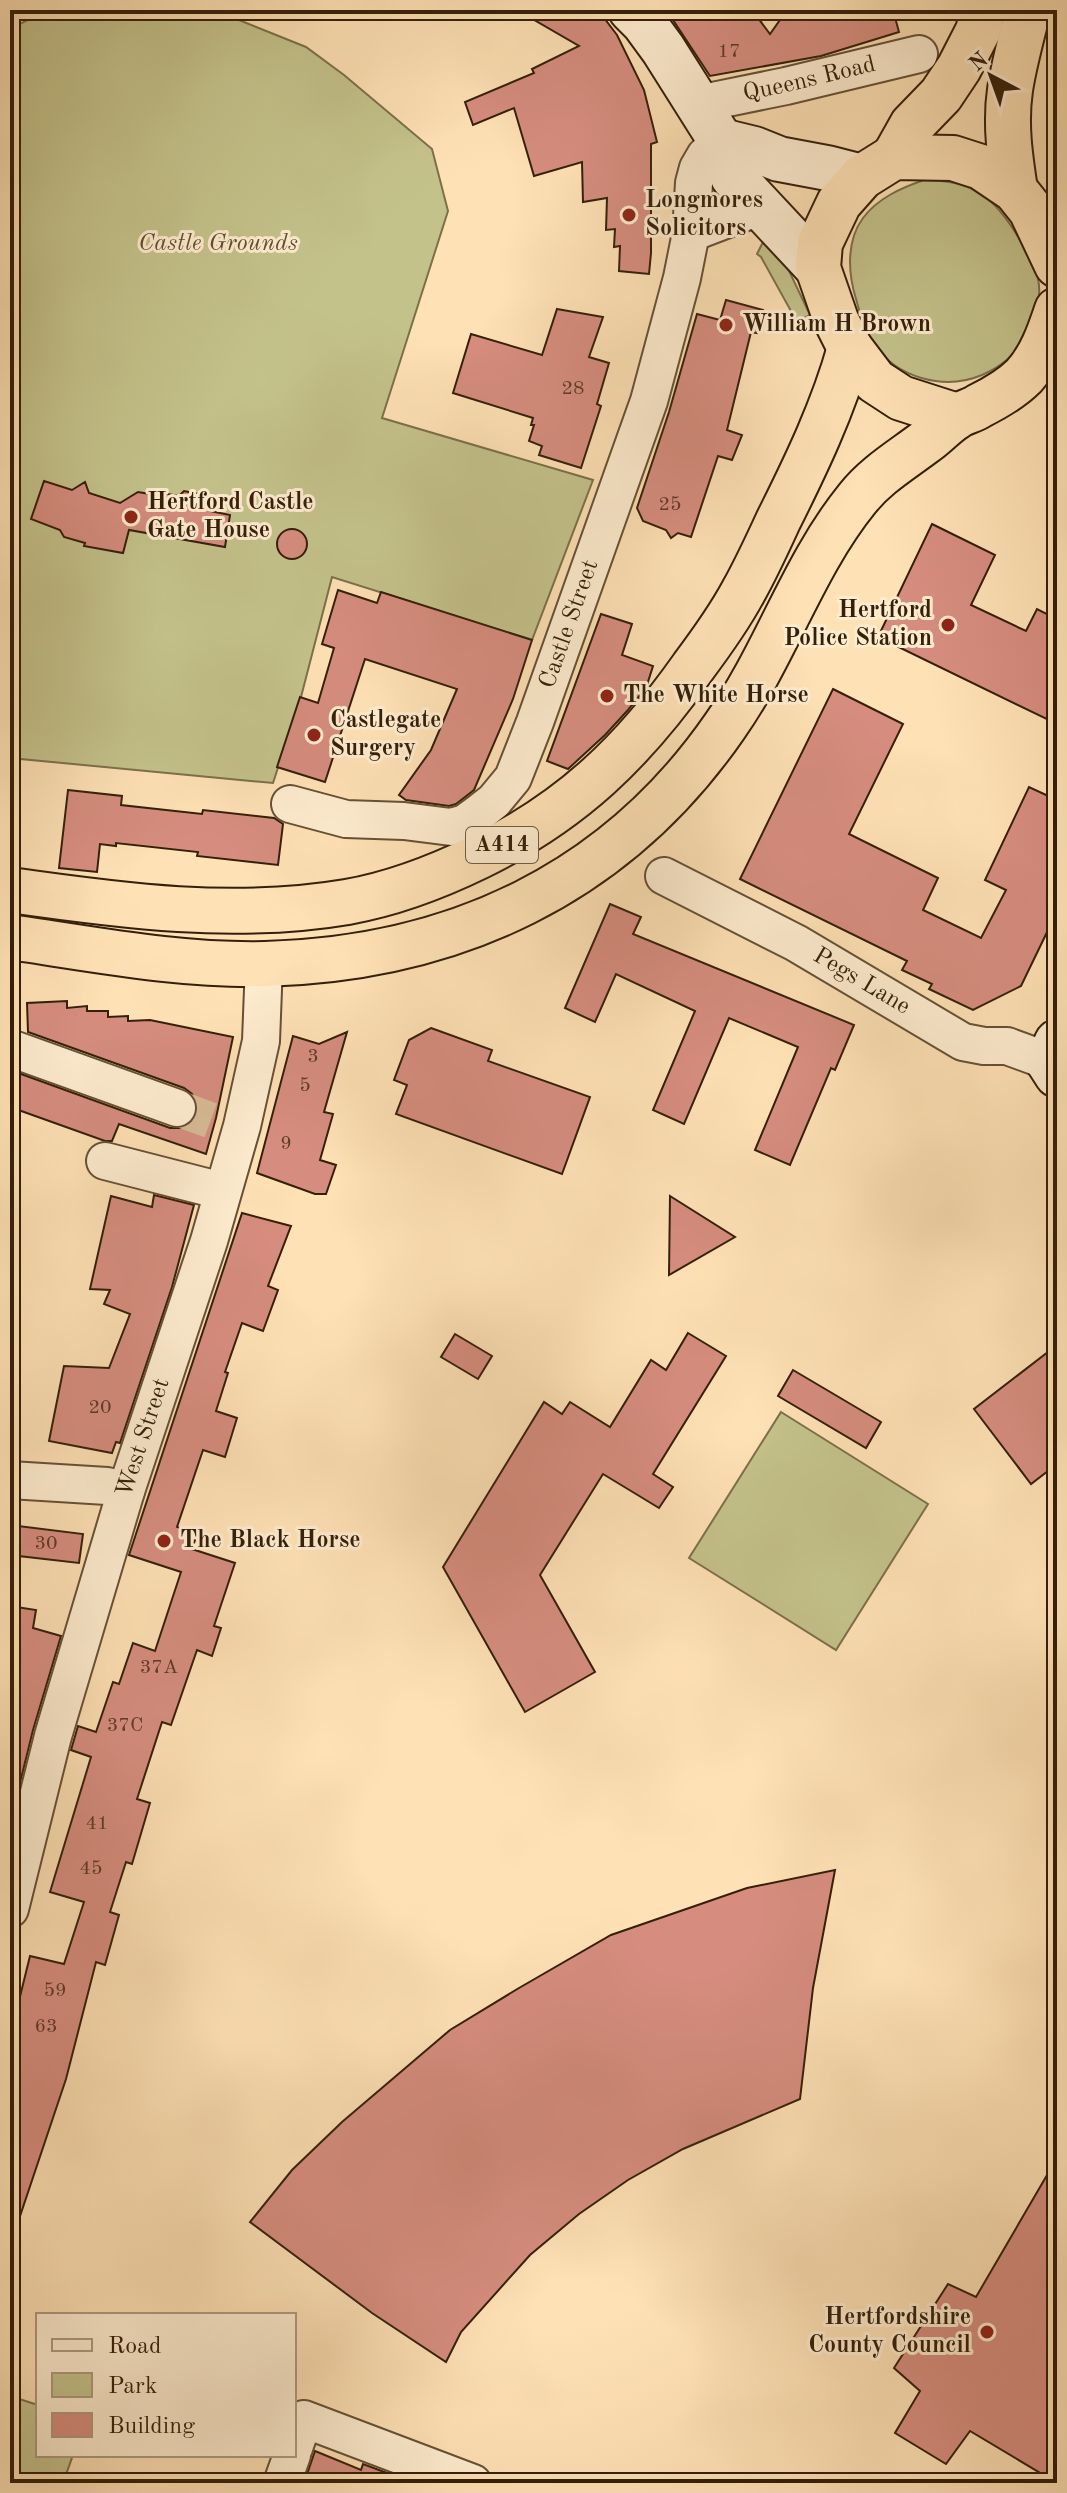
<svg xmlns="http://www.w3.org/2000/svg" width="1067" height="2493" font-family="'Old Standard TT',serif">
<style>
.green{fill:#c4c28b;stroke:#7c704a;stroke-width:2}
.building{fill:#d68d7f;stroke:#341f0a;stroke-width:2}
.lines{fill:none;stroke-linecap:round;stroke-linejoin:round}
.street-tunnel{stroke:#d6ba93;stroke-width:36;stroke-dasharray:36 18;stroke-linecap:butt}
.street-casing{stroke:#665035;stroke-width:40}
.secondary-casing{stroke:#341f0a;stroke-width:48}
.highway-casing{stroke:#341f0a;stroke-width:48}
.street{stroke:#feeccf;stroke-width:36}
.secondary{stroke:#feeccf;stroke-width:44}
.highway{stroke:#fee1b5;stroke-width:44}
.poi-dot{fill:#8f2418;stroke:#feeccf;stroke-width:3}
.labels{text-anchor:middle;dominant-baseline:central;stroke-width:6;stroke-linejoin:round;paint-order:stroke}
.number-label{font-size:20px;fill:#5c3a27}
.shield{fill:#feeccf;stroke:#715c45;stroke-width:2}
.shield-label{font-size:22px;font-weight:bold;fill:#341f0a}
.street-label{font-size:24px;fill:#341f0a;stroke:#feeccf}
.poi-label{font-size:24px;font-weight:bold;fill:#341f0a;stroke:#feeccf;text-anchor:start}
.park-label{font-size:24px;font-style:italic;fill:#5f5031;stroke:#feeccf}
</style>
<rect width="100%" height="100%" fill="#fee1b5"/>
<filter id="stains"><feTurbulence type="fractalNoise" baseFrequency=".0025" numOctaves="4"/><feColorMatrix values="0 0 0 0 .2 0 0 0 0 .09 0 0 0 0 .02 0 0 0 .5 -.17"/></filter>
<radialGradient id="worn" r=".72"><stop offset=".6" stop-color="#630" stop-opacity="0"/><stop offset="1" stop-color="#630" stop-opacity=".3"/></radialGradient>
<g class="green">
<polygon points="47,10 214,10 306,47 344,75 432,149 448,211 382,418 593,480 532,640 332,577 301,697 273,783 10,758 10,29"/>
<path d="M924,180C975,180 995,198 1020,240C1031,257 1041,275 1039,296C1039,308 1033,319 1028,330C1018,353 1004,365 982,375C944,391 897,378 874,344C865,331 860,314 856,299C848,273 846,241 863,218C878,198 901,188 924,180Z"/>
<polygon points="764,240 783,258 810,315 797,322 761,257 757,254"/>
<polygon points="781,1412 928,1504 836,1650 689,1558"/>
<polygon points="10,2396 38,2405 38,2455 73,2455 63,2483 10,2483"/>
</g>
<g class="building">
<polygon points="517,10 598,10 617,35 644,90 657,142 651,144 651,253 649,274 619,271 620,246 614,247 615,229 606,230 607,198 583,202 582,162 534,176 514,108 473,125 465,102 534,73 532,69 579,46"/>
<polygon points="696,10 752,10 770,34 787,10 893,10 899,32 821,56 710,76 673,20"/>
<polygon points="726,300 763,310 757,333 751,332 727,430 742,435 732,460 718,456 691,537 678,533 671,538 666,530 643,521 637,508 669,412 697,314 720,320"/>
<polygon points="557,309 603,317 589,357 609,363 597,404 601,406 581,468 539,455 542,446 529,441 534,425 531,425 533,418 453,393 471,334 542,355"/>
<polygon points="44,481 72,490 85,482 89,493 120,503 138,492 150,494 150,491 179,496 184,491 205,495 204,502 212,503 210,511 230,515 225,547 129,530 123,553 84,546 85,543 64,537 60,530 31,519"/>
<polygon points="932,524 995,555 971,605 1026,631 1037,609 1057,619 1057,724 878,637"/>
<circle cx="292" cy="544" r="15"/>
<polygon points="338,590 377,603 381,592 532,640 513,699 474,790 456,804 449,806 406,800 399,795 431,750 457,689 365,659 325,782 277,767 300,697 318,703 334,648 322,644"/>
<polygon points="601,614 632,624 622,655 653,666 646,688 628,710 605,735 568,769 547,761"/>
<polygon points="833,689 903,724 849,834 938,878 923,910 981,938 1006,890 985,880 1029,787 1057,800 1057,930 1050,926 1021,986 973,1010 929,989 932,984 902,970 907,961 740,879"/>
<polygon points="68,790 122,796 121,805 202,814 203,810 274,818 283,824 278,865 197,856 198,852 116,843 116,846 100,844 97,872 59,868"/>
<polygon points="610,904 641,917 633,934 854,1025 835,1070 831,1068 790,1165 755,1150 798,1047 729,1018 684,1124 653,1110 695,1011 616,974 595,1022 565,1008"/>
<polygon points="67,1001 67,1008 87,1006 87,1011 108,1011 108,1017 128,1016 128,1021 150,1020 233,1037 216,1118 206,1154 119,1124 112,1141 105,1141 10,1107 10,1070 170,1128 181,1128 191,1123 196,1116 197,1104 192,1094 184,1088 28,1032 27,1003"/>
<polygon points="431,1028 492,1050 488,1061 590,1097 562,1174 396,1114 407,1085 394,1080 409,1040"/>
<polygon points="347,1032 324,1112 333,1114 320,1160 336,1165 326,1194 315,1194 257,1173 293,1036 319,1044"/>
<polygon points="154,1195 194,1205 172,1287 120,1443 116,1442 112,1453 49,1441 64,1366 109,1368 130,1314 104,1304 110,1290 90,1289 111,1196 152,1207"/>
<polygon points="670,1196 735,1237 669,1275"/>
<polygon points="242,1213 291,1226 268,1286 278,1290 263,1331 242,1323 225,1372 228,1373 216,1411 237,1418 225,1457 203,1450 177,1527 197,1534 192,1549 235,1563 214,1626 221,1628 212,1656 197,1650 171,1725 162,1722 137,1799 150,1803 132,1864 126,1862 110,1912 119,1915 105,1965 96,1962 66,2079 14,2234 10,2233 10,2037 30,1956 64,1964 84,1902 50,1892 91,1757 71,1750 78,1726 96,1732 113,1682 119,1684 133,1643 155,1651 181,1572 129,1555"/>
<polygon points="688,1333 726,1356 653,1474 673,1487 659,1508 603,1474 540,1575 595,1672 525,1712 443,1567 544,1402 562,1414 570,1402 610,1427 651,1360 666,1370"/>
<polygon points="455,1334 492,1356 478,1379 441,1357"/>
<polygon points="1057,1345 1057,1464 1031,1484 974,1409"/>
<polygon points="793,1370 881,1422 866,1448 778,1396"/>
<polygon points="10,1525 83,1534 79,1563 10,1555"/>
<polygon points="10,1606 36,1610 33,1628 61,1636 33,1730 18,1791 10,1790"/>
<polygon points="835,1870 813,1988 800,2099 683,2149 628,2180 579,2214 530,2255 461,2332 446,2362 372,2313 250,2222 292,2170 342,2122 450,2030 519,1988 611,1935 747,1888"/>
<polygon points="1057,2158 1057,2483 970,2431 946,2464 895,2433 920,2391 894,2368 948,2284 976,2297"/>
<polygon points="315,2451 361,2470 363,2464 414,2483 304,2483"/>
</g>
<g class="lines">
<polyline class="street-tunnel" points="177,1108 215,1122"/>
<defs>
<g id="street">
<path id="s1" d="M698,104L786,86L919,54"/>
<polyline points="691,233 759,207"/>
<path id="s2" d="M290,804L346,819L404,821L451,827L465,823L480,812L494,801L513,778L535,722L649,401L682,278L691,233L694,183L698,168L705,156L721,141"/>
<path id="s3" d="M664,876L796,943L963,1042L984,1046H1007L1048,1061"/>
<polyline points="10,1048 177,1108"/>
<polyline points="105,1161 222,1191"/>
<polyline points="10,1480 107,1486 126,1491"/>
<path id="s4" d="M10,1909L53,1736L126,1491L209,1241L242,1126L261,1041L264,964"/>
<polyline points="294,2448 304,2419 473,2483"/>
<polyline points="282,2483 292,2455"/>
</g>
<g id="secondary">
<polyline points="631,10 644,23 663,49 721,141 733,177 818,268"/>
<polyline points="721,141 754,149 779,159 827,168 862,177"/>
<polyline points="1057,1042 1048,1061 1057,1075"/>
</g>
<g id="highway">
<polyline points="894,157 912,125 941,95 959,68 978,31 983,10"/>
<path d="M1015,190C1010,157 1005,124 1010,90C1014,63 1022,36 1028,10"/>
<polyline points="957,416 901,398 875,381 850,348 836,320 818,268 820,243 839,203 862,177 894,157 953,158 981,167 1015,190 1031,210 1057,265"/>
<path d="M10,890C122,906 235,921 347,902C392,894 437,877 478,857C572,811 633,752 693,667C711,643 729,618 743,592C756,569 767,545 778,521C806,465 833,409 850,348"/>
<path d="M10,937C94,949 179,966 265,964C454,959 616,884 725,726C776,654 802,567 857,499C875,476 900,461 924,443C935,436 944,425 955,418C962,412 972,411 979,406C993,399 1013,387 1024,376C1041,357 1049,334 1057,310"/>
</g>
</defs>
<use href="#street" class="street-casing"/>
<use href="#secondary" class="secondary-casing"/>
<use href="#highway" class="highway-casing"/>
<use href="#street" class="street"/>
<use href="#secondary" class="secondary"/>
<use href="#highway" class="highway"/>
</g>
<g class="poi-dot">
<circle cx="629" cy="215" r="8"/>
<circle cx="726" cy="325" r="8"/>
<circle cx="131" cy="517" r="8"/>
<circle cx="948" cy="625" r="8"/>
<circle cx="607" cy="696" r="8"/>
<circle cx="314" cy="735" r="8"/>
<circle cx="164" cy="1541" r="8"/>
<circle cx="987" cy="2332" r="8"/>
</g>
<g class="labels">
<g class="number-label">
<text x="729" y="52">17</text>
<text x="573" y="389">28</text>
<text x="670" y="505">25</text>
<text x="313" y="1057">3</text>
<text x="305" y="1086">5</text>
<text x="286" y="1144">9</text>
<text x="100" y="1408">20</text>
<text x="46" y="1544">30</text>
<text x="159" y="1668">37A</text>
<text x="125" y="1726">37C</text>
<text x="97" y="1824">41</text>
<text x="91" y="1869">45</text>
<text x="55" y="1991">59</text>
<text x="46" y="2027">63</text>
</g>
<rect class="shield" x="466" y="827" width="72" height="36" rx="6"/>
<g class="shield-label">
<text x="502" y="845">A414</text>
</g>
<g class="street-label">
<text stroke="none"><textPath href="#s1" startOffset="114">Queens Road</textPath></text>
<text stroke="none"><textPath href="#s2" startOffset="408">Castle Street</textPath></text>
<text stroke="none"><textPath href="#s3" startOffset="224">Pegs Lane</textPath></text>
<text stroke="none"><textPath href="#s4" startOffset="490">West Street</textPath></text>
</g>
<g class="poi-label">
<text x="645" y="201">Longmores<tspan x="645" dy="28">Solicitors</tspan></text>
<text x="742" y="325">William H Brown</text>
<text x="147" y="503">Hertford Castle<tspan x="147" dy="28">Gate House</tspan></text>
<text x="932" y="611" text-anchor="end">Hertford<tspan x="932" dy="28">Police Station</tspan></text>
<text x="623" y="696">The White Horse</text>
<text x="330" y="721">Castlegate<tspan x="330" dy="28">Surgery</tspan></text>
<text x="180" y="1541">The Black Horse</text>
<text x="971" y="2318" text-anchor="end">Hertfordshire<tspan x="971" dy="28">County Council</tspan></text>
</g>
<g class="park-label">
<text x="218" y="244">Castle Grounds</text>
</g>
</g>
<rect width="1067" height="2493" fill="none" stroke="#fee1b5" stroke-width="40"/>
<rect x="12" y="12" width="1043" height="2469" fill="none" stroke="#341f0a" stroke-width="4"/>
<rect x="20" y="20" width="1027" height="2453" fill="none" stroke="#341f0a" stroke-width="2"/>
<rect x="36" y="2313" width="260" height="144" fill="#feeccf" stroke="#ad9a80" stroke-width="2"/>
<rect x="52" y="2339" width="40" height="12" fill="#feeccf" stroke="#ad9a80" stroke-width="2"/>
<text x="108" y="2353" font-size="24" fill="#341f0a">Road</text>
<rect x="52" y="2373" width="40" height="24" fill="#c4c28b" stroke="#ad9a80" stroke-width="2"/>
<text x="108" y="2393" font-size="24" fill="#341f0a">Park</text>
<rect x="52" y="2413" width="40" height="24" fill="#d68d7f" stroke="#ad9a80" stroke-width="2"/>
<text x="108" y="2433" font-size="24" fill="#341f0a">Building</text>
<g transform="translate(991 76) rotate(319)" stroke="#feeccf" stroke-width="6" paint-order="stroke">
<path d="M0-6L14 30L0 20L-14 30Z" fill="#341f0a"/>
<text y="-12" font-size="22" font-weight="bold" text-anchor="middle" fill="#341f0a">N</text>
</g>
<rect width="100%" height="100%" filter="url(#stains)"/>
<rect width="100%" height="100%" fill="url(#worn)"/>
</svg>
